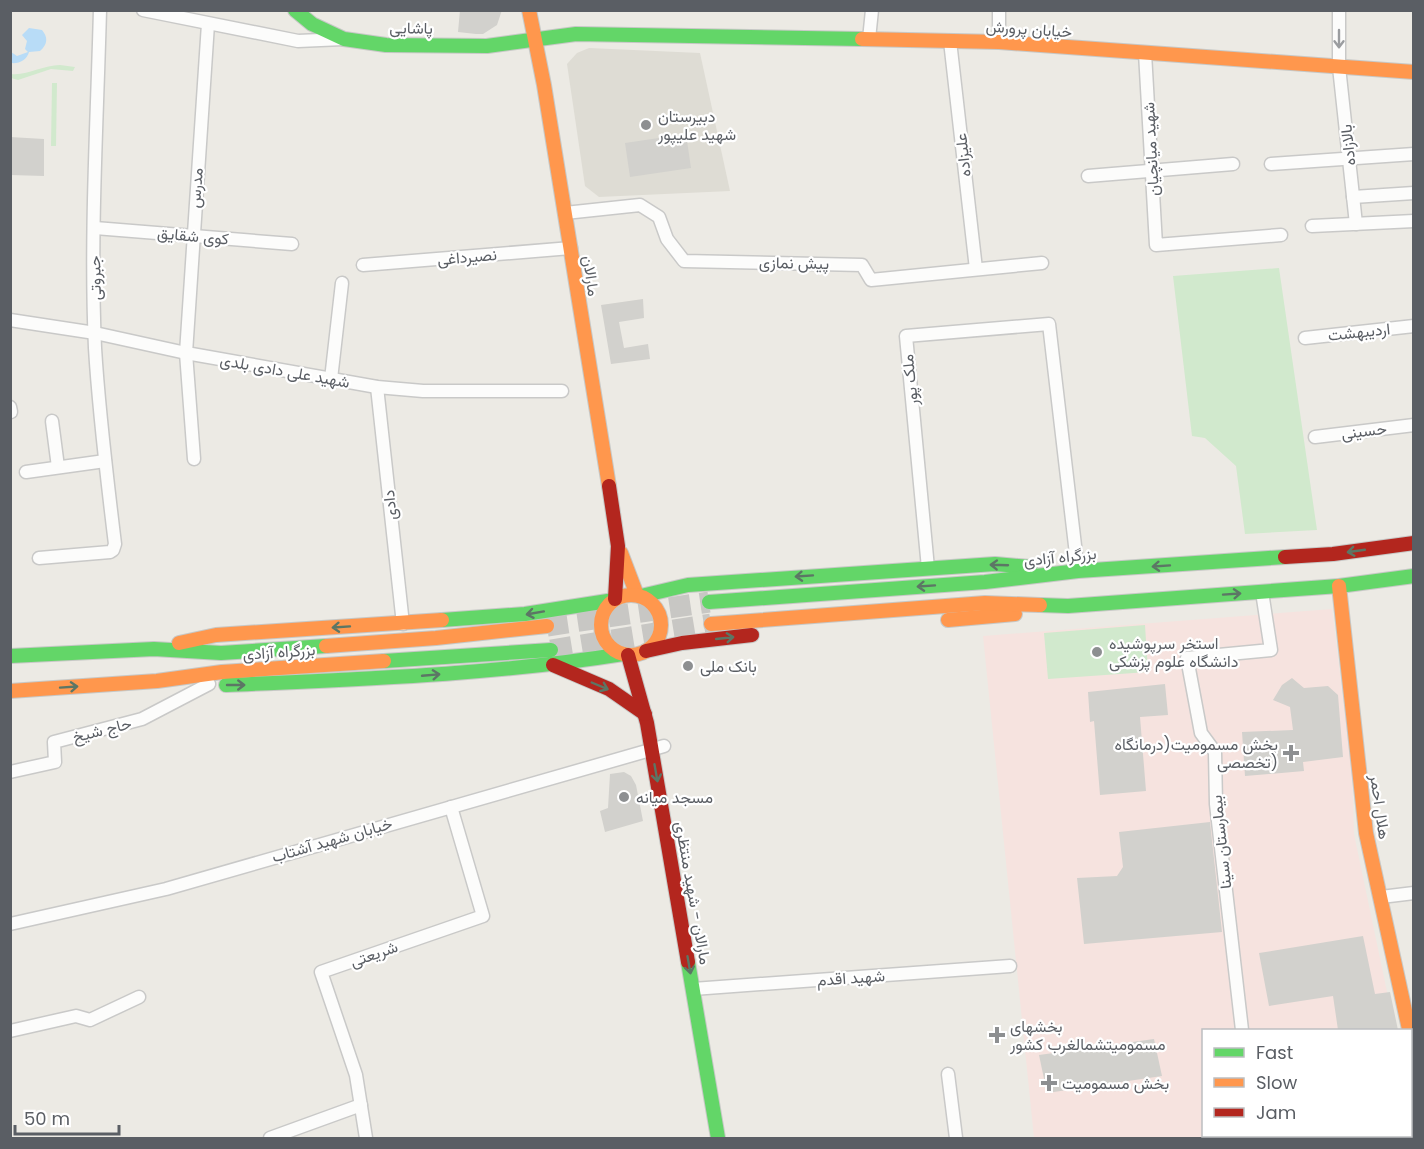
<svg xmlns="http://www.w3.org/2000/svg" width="1424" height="1149" font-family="Poppins,Vazirmatn,sans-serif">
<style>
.education{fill:#dedcd4}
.medical{fill:#f6e3df}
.green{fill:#d1e9cd}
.water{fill:#b8dcf7}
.building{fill:#d2d1cd}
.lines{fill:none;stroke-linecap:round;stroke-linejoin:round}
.highway-tunnel{stroke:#c8c7c4;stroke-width:21;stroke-dasharray:21 10;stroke-linecap:butt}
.street-casing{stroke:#c9c9c8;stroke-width:15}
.fast-casing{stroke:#c7c8c6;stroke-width:16}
.slow-casing{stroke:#c7c8c6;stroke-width:16}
.jam-casing{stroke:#c7c8c6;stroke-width:16}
.street{stroke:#fcfcfb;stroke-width:12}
.fast{stroke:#63d668;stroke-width:14}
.slow{stroke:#ff974d;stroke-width:14}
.jam{stroke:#b3261e;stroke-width:14}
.oneway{stroke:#9b9da0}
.oneway2{stroke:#5c7665}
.poi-dot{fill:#8d8f91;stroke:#fff;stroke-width:2}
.labels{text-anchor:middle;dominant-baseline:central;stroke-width:4.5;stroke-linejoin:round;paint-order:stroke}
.street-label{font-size:16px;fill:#5a5e64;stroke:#fff}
.poi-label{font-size:16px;fill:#5a5e64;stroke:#fff;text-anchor:start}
</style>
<rect width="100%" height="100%" fill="#eceae4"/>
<polygon class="education" points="589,48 700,53 730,191 599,197 585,186 567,64 577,53"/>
<polygon class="medical" points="1332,609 1352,771 1354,834 1395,1030 1204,1030 1204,1136 1394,1136 1371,1138 1034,1138 983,636"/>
<g class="green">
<path d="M60,65L75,67L73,71L51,69L18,80L11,78V74C27,76 43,65 60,65Z"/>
<polygon points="52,83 57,83 56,146 51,146"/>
<polygon points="1279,268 1317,530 1245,534 1236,466 1205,438 1192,436 1173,276"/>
<polygon points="1145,625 1148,672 1048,679 1044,633"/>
</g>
<path class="water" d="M29,28L42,30C48,37 48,44 40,51L29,52C27,60 19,64 11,63V52L17,56L28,52L25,49L27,41L22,35Z"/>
<g class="building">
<polygon points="460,10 502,10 497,25 483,34 476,34 458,32"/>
<polygon points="686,134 691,168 630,177 625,143"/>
<polygon points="10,137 44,139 44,176 10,175"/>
<polygon points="643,299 644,318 619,322 624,348 648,344 650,359 611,364 601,305"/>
<polygon points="1292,678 1304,688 1328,686 1338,695 1343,757 1303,762 1304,771 1245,776 1242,732 1293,730 1290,707 1273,700 1282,685"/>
<polygon points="1165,684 1168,715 1140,717 1146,791 1100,795 1094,721 1090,722 1088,692"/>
<polygon points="624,772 631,776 636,785 643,821 605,832 600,811 608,808 610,774"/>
<polygon points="1210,822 1222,932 1084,944 1077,878 1117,876 1123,867 1119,832"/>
<polygon points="1363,936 1375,994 1390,992 1398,1030 1338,1030 1333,996 1269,1006 1259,953"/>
<polygon points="1154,1039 1162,1076 1047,1093 1039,1055"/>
</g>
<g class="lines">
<g class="highway-tunnel">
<polyline points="547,626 709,602"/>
<polyline points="551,650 711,624"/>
</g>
<defs>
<g id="street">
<polyline points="143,10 298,41 343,39"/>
<polyline points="1339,10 1339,67 1356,224"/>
<polyline points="869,39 872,10"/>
<polyline points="950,41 976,269"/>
<polyline points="999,42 999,10"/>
<polyline points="1145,53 1156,245 1281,235"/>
<polyline points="1271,164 1414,154"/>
<polyline points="1088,176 1233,164"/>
<polyline points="1353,197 1414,193"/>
<polyline points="565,213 640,205 659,217 667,239 684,261 862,265 871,280 1042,263"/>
<polyline points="1312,226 1414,221"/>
<polyline points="95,228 292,244"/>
<polyline points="363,265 571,248"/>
<polyline points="10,320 95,333 186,353 377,387 423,391 562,391"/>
<polyline points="1305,338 1414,326"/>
<polyline points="331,379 342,283"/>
<polyline points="377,387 403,624"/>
<polyline points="10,407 11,412"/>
<polyline points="52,421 58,467"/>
<polyline points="1315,437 1414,425"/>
<polyline points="194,459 186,353 208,24"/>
<polyline points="26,472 105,461"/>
<path d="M39,558L110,552L113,550L115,544C107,479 99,414 95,348C90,236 97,123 100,10"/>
<polyline points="928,568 906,336 1049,324 1078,571"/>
<polyline points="10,772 55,762 54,742 142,719 209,684"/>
<polyline points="1381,897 1414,893"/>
<polyline points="10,924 166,889 664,746"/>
<polyline points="693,989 1010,966"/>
<polyline points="1242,1030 1216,804 1215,752 1201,733 1187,658 1271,650 1262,592"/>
<polyline points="10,1031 76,1016 90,1020 139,997"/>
<polyline points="948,1074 956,1138"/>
<polyline points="270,1138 361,1105"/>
<polyline points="366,1138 356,1075 321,972 483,916 451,807"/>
</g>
<g id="fast">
<polyline points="295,10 312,24 344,39 386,45 487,46 576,34 862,39"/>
<polyline points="641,596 688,585 995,564 1030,567"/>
<polyline points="709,602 985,582 1078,571 1285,557"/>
<polyline points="1040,605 1068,606 1339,586 1414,576"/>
<polyline points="442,620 525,614 614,600"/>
<polyline points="10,656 154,649 221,653 326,646"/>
<polyline points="384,661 551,650"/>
<path d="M226,685C359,679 492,675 623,654"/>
<polyline points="688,962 718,1138"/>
</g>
<g id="slow">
<polyline points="529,10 544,85 609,486"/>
<polyline points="862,39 999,42 1414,72"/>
<polyline points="621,553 637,595"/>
<polyline points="1339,586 1366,833 1409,1029"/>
<circle cx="631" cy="625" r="30"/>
<polyline points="948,620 1015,614"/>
<polyline points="711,624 985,603 1040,605"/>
<polyline points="179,643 216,635 442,620"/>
<polyline points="326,646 436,638 547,626"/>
<polyline points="10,691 157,681 222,672 384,661"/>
</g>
<g id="jam">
<polyline points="609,486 618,546 615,599"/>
<polyline points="1285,557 1333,554 1414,543"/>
<polyline points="646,651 682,643 752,635"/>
<polyline points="628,655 647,723 688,962"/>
<polyline points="553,665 609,689 645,714"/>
</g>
</defs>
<use href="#street" class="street-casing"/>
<use href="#fast" class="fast-casing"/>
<use href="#slow" class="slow-casing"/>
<use href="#jam" class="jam-casing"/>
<use href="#street" class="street"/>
<use href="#fast" class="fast"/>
<use href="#slow" class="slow"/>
<use href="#jam" class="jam"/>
</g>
<defs><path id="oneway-shaft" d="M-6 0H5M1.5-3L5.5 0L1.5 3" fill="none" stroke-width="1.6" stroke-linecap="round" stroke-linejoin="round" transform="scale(1.5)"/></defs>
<use class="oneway" href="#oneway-shaft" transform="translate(1339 39) rotate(90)"/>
<g class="oneway2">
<use href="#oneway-shaft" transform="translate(1356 551) rotate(172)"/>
<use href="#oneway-shaft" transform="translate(999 565) rotate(-178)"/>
<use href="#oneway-shaft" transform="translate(1161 566) rotate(176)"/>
<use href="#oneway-shaft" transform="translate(804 576) rotate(176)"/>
<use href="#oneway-shaft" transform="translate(926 586) rotate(176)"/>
<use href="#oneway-shaft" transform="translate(1232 594) rotate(-4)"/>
<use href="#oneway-shaft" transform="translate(535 613) rotate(170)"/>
<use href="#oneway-shaft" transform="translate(341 627) rotate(176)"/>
<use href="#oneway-shaft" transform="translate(725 638) rotate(-6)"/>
<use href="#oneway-shaft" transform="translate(431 675) rotate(-5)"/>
<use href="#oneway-shaft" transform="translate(236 685)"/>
<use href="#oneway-shaft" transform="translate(600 686) rotate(23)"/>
<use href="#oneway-shaft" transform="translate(69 687) rotate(-4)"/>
<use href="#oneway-shaft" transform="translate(656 773) rotate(80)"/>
<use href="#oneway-shaft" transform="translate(689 965) rotate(80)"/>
</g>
<g class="poi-dot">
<circle cx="646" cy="125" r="6"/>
<circle cx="1097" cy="652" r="6"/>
<circle cx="688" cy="666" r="6"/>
<path d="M1288 744h6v6h6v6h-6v6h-6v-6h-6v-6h6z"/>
<circle cx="624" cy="797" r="6"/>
<path d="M994 1026h6v6h6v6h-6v6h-6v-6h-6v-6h6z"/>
<path d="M1046 1074h6v6h6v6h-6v6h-6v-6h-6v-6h6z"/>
</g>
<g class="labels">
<g class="street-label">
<text transform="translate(411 28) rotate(1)">پاشایی</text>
<text transform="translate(1029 29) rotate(4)">خیابان پرورش</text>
<text transform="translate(1348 145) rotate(-96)">بالازاده</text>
<text transform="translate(1151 149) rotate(-93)">شهید میانچیان</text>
<text transform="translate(963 155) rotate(-96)">علیزاده</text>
<text transform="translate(196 188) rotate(-86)">مدرس</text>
<text transform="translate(193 236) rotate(5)">کوی شقایق</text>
<text transform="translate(467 257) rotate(-5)">نصیرداغی</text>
<text transform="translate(794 263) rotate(1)">پیش نمازی</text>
<text transform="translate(591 276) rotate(82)">مارالان</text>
<text transform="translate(95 278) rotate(-91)">جبروتی</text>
<text transform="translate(1359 332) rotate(-6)">اردیبهشت</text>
<text transform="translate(285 371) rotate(10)">شهید علی دادی بلدی</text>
<text transform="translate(910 380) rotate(-96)">ملک پور</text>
<text transform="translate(1364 431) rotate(-7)">حسینی</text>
<text transform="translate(390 505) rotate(-96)">دادی</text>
<text transform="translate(1060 557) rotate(-6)">بزرگراه آزادی</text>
<text transform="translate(279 652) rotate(-4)">بزرگراه آزادی</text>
<text transform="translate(102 730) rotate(-14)">حاج شیخ</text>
<text transform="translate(1380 807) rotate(82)">هلال احمر</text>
<text transform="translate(332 840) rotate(-16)">خیابان شهید آشتاب</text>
<text transform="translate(1221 842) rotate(-96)">بیمارستان سینا</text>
<text transform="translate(693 893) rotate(80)">مارالان - شهید منتظری</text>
<text transform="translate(374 954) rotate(-19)">شریعتی</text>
<text transform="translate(851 978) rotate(-4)">شهید اقدم</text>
</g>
<g class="poi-label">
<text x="658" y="116">دبیرستان<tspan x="658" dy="18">شهید علیپور</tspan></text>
<text x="1109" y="643">استخر سرپوشیده<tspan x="1109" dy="18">دانشگاه علوم پزشکی</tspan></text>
<text x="700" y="666">بانک ملی</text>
<text x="1278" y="744" text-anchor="end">بخش مسمومیت(درمانگاه<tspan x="1278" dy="18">تخصصی)</tspan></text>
<text x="636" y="797">مسجد میانه</text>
<text x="1010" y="1026">بخشهای<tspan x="1010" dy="18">مسمومیتشمالغرب کشور</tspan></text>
<text x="1062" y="1083">بخش مسمومیت</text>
</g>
</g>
<rect width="1424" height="1149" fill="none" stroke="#5a5e64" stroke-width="24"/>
<rect x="1202" y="1029" width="210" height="108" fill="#ffffff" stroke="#bdbfc1" stroke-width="1.5"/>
<rect x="1214" y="1048" width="30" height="9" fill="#63d668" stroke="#bdbfc1" stroke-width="1.5"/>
<text x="1256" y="1059" font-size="18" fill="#5a5e64">Fast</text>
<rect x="1214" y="1078" width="30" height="9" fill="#ff974d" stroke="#bdbfc1" stroke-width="1.5"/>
<text x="1256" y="1089" font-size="18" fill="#5a5e64">Slow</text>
<rect x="1214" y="1108" width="30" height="9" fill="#b3261e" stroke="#bdbfc1" stroke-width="1.5"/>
<text x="1256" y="1119" font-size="18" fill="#5a5e64">Jam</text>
<path d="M15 1125v9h104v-9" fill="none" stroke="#5a5e64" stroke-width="3"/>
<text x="24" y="1125" font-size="18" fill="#5a5e64" stroke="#ffffff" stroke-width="4.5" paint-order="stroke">50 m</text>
</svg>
